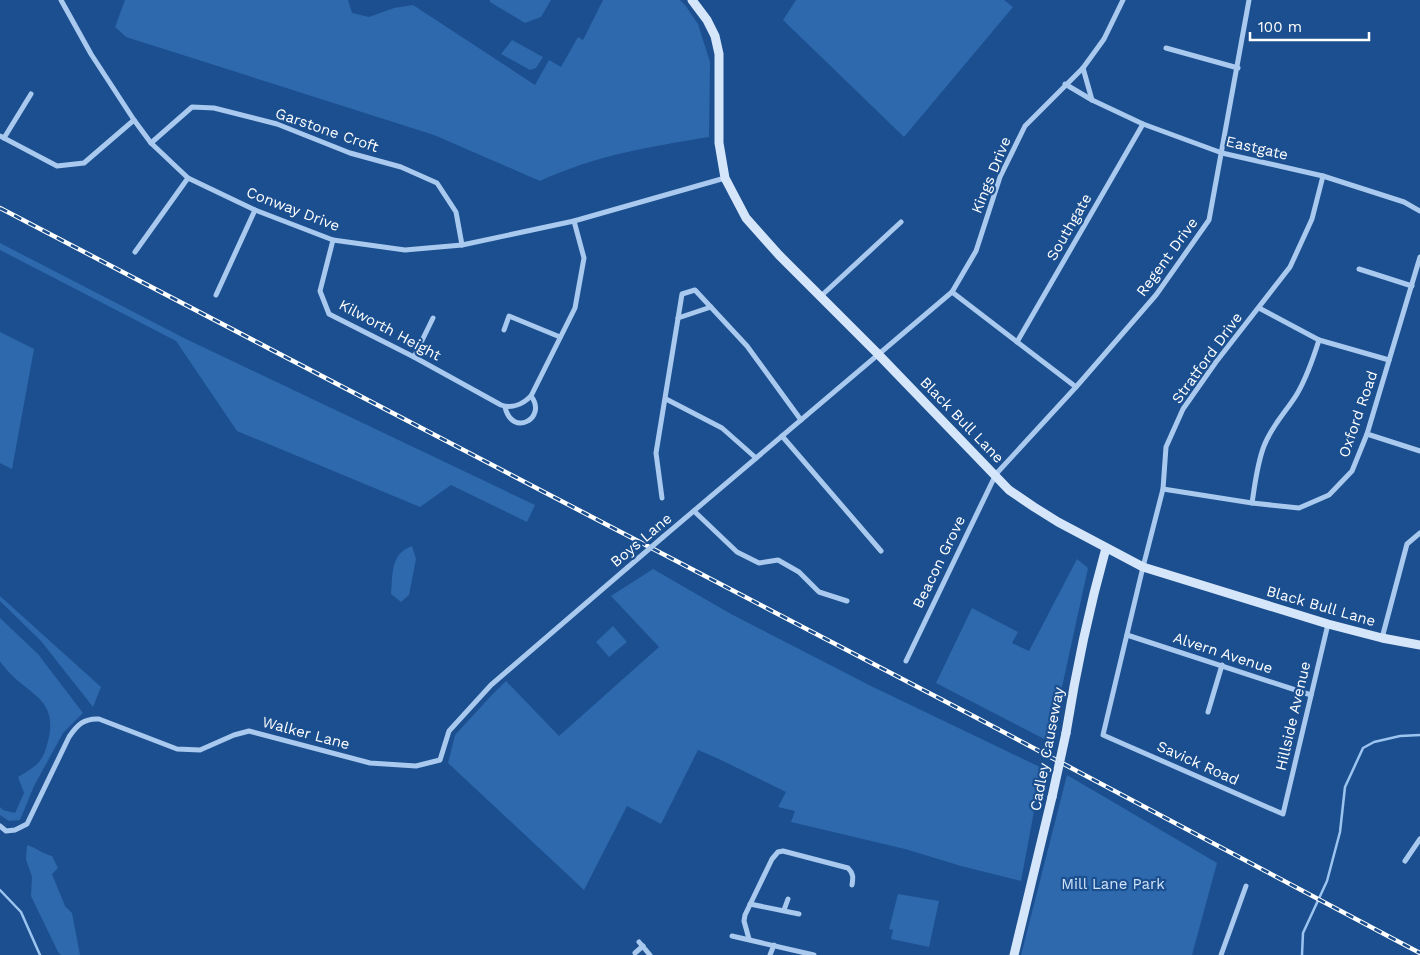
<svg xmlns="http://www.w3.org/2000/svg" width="1420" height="955" font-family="'Work Sans',sans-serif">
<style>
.green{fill:#2e69ad}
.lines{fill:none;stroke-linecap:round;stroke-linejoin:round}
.stream{stroke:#9cc4f0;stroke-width:2.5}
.street{stroke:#a9c9ee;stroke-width:5}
.secondary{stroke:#d6e6fa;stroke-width:9}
.rail-casing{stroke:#fff;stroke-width:4.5}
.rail{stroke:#1b4f8f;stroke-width:2.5;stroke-dasharray:8;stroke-linecap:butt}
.street-bridge{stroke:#a9c9ee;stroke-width:5}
.secondary-bridge{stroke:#d6e6fa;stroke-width:9}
.labels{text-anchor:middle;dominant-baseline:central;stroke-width:4.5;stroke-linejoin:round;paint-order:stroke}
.street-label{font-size:15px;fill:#fff;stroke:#1b4f8f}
.park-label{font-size:15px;fill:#cfe3fa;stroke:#1b4f8f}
</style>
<rect width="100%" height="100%" fill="#1b4f8f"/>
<g class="green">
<path d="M125,0H348L352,13L369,17L394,8L413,5L535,85L549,60L561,67L578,37L583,40L603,0H680L685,5L698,24L710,62L709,137C648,147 597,155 540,181L434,135L126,37L115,27Z"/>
<polygon points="490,0 551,0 541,17 525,23 490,2"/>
<polygon points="796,0 1004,0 1013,7 904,137 783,20"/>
<polygon points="512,40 543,57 536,68 530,70 501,54"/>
<polygon points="0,243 186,339 535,505 527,522 451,485 420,507 237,431 176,341 0,250"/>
<polygon points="0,332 34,349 12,469 0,463"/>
<path d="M412,546L416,559L409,595L401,602L391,594C393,574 390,554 412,546Z"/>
<polygon points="1077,559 1088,568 1050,742 936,683 972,608 1018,632 1012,643 1029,651"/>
<polygon points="653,569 731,614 871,686 1042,768 1021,881 961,866 905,849 791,822 795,811 778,807 786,792 719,759 698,750 661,824 627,806 584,890 448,763 455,735 490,697 506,681 559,736 659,647 611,596"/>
<polygon points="0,596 101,687 93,707 41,641 0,601"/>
<path d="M0,618L38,654L83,713L63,733L34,786L20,820L9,821L0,815V807L3,810L15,813L24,793L18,777C39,764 43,763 49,737C57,698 27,694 7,670C5,667 1,664 0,661C0,653 0,627 0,618Z"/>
<polygon points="613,626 627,642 609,657 596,642"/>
<polygon points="1067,775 1217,863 1192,955 1021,955"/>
<path d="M27,845C37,848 43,854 52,856L58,868L52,874L65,906L72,913L80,955H61L58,952L31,896L32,877L26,859Z"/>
<polygon points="898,894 939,901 929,947 891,939 893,930 889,929"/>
</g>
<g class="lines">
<g class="stream">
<polyline points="0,890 21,912 40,955"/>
<polyline points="1302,955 1303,933 1327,881 1340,832 1345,787 1363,748 1374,742 1400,736 1420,735"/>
</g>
<g class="street">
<polyline points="61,0 91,54 134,120 151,143 188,178 255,210 333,240 405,250 462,245 574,221 725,178"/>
<polyline points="1166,48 1238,68"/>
<polyline points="1083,68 1092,100"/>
<polyline points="1065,84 1092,100 1143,124 1222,153 1323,176 1404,202 1420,211"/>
<polyline points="0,136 57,166 84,163 134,120"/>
<polyline points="4,138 31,94"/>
<polyline points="151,143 192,107 214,108 277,124 350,153 401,167 437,183 456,212 462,245"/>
<polyline points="1323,176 1312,219 1290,267 1216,362 1183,409 1166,447 1163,489 1143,567 1103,735 1283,814 1328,624"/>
<path d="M333,240L320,291L329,314L414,357L501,405C512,409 523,404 531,396L575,308L584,258L574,221"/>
<polyline points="135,252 188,178"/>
<polyline points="1359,269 1412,286"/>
<polyline points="952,292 1076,387"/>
<polyline points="216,295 255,210"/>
<polyline points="820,297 901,222"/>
<polyline points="1259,308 1319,340 1389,360"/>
<polyline points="678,318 711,307"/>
<polyline points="504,330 509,316 560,337"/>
<polyline points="1017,342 1143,124"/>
<polyline points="414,357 433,318"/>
<polyline points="666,399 722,428 756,458"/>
<path d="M505,407C512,438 548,418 531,396"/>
<polyline points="1367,434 1420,451"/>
<polyline points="782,436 881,551"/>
<polyline points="1163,489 1252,503 1299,508 1329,495 1352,471 1367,434 1420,257"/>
<polyline points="662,498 656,453 682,294 695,290 747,346 801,420"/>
<path d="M1252,503C1255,484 1257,464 1264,446C1272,425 1286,412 1297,394C1307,377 1313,359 1319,340"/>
<polyline points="694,511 737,552 759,563 778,560 799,572 819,592 847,601"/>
<polyline points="663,537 952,292 976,251 1000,177 1025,126 1083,68 1104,39 1123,0"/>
<polyline points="1127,635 1311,695"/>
<polyline points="1382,638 1407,544 1420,533"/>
<polyline points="906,661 996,474 1076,387 1156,295 1209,220 1249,0"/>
<polyline points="1208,712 1222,665"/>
<path d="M0,826L6,831L15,830L27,824L69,737C77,725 84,718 99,719L177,749L200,750L234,735L249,731L370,763L416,766L440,760L449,731L491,685L627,568"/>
<polyline points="1405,861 1420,839"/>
<polyline points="750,904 799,914"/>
<polyline points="784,910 788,899"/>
<polyline points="732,936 814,955"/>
<path d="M749,939L744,921L745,915L772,859L778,852L783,851L848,868C854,874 853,878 852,885"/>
<polyline points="639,942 650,955"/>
<polyline points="635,953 643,946"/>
<polyline points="770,955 774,945"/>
<polyline points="1221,955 1246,886"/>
</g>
<g class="secondary">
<polyline points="692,0 707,20 715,36 719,54 719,143 725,178 746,218 779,255 878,354 1009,490 1034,507 1058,522 1143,567 1328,624 1382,638 1420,645"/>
<path d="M1066,733C1076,670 1089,609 1106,548"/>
<polyline points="1014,955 1052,797"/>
</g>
<defs>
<polyline id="rail" points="0,208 977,718 1420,953"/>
</defs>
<use href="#rail" class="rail-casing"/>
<use href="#rail" class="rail"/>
<polyline class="street-bridge" points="627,568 663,537"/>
<polyline class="secondary-bridge" points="1052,797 1066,733"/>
</g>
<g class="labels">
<g class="street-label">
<text transform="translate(327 130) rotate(19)">Garstone Croft</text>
<text transform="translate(1257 148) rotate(13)">Eastgate</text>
<text transform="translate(991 175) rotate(-68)">Kings Drive</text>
<text transform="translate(293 209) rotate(21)">Conway Drive</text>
<text transform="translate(1069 227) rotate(-60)">Southgate</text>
<text transform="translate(1167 257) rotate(-54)">Regent Drive</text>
<text transform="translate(390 330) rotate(28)">Kilworth Height</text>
<text transform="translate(1207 358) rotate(-54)">Stratford Drive</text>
<text transform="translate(1358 414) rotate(-71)">Oxford Road</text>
<text transform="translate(962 420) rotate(46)">Black Bull Lane</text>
<text transform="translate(641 540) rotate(-40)">Boys Lane</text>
<text transform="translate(939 562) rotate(-64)">Beacon Grove</text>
<text transform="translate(1321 606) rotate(16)">Black Bull Lane</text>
<text transform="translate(1223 653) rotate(18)">Alvern Avenue</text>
<text transform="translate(1293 716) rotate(-77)">Hillside Avenue</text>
<text transform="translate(306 733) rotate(15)">Walker Lane</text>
<text transform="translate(1047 749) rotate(-79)">Cadley Causeway</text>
<text transform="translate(1198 763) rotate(24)">Savick Road</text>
</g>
<g class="park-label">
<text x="1113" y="884">Mill Lane Park</text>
</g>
</g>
<path d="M1250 32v8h119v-8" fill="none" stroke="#ffffff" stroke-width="2.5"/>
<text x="1258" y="32" font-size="15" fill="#ffffff" stroke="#1b4f8f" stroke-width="4" paint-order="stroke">100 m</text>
</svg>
